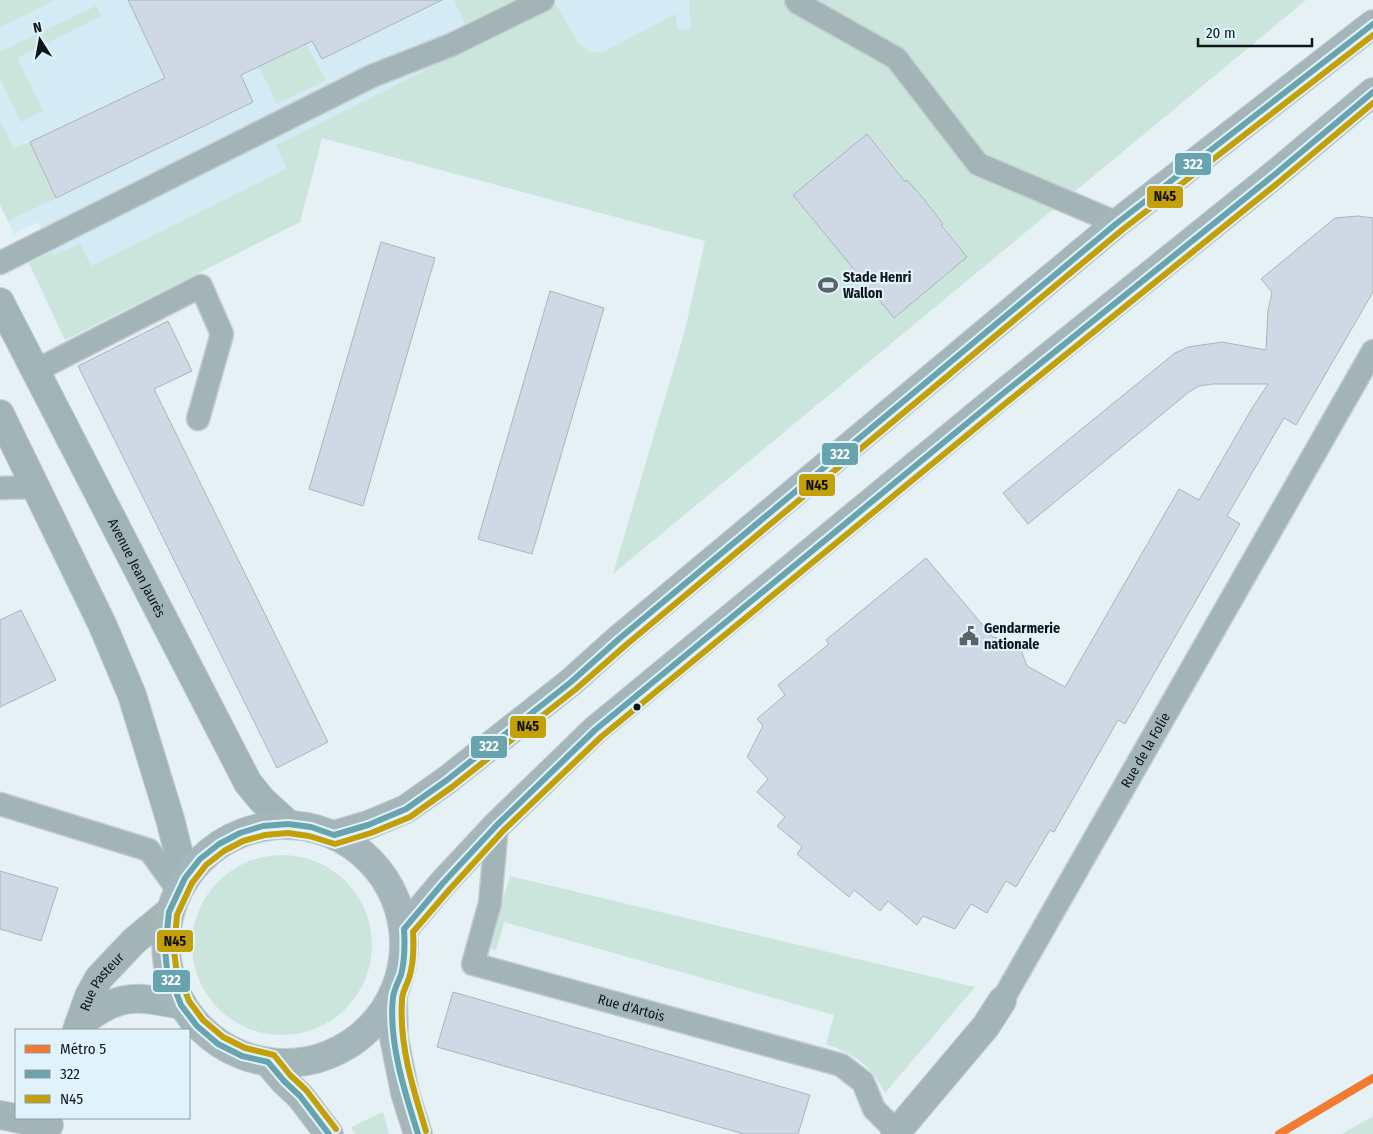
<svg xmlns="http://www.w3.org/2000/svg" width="1373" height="1134" font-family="'Fira Sans Condensed',sans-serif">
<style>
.built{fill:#d4eaf5}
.green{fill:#cbe5dc}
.building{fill:#cfd8e5;stroke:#acb3b9}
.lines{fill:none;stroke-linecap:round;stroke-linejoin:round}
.service-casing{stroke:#c5cdd1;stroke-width:25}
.minor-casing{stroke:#c5cdd1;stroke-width:30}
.secondary-casing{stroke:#c5cdd1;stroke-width:30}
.primary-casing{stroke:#c5cdd1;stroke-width:30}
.service{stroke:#a2b4b5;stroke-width:22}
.minor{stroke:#a2b4b5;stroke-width:28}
.secondary{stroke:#a0b3b5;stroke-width:28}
.primary{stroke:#a5b6ba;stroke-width:28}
.bus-1-casing{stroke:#e0f3fc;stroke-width:10}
.bus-2-casing{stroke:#e0f3fc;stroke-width:10}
.bus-1{stroke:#69a4ae;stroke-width:6}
.bus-2{stroke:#c39f08;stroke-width:6}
.metro-1-casing{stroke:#e0f3fc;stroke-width:11}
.metro-1{stroke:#f37a31;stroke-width:8}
.bus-dot{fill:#0e161b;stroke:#e0f3fc;stroke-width:2}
.labels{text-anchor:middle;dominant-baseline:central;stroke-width:4.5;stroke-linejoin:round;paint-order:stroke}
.poi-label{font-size:14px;font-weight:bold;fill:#0e161b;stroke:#e0f3fc;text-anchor:start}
.street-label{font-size:14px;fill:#0e161b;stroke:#e0f3fc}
.line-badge{stroke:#e0f3fc;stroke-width:2}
.badge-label{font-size:14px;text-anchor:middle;font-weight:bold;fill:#fff}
.pale-badge-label{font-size:14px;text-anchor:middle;font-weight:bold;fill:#111}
</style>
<rect width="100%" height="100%" fill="#e6f1f6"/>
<polygon class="built" points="0,0 689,0 705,241 322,138 300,222 65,340 29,263 52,251 38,222 14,234 0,205"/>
<g class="green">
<polygon points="0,0 55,0 0,27"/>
<polygon points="454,0 520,0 466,26"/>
<polygon points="689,0 1306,0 613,574 685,330 705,241 322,138 300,222 65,340 29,263 53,252 54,255 80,243 91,266 287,169 276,145 556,5 580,45 589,52 601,53 676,14 677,30 691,29"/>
<polygon points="96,6 101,16 17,58 43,111 21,122 0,78 0,52"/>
<polygon points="306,44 326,80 277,104 259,66"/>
<polygon points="0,120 14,149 30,142 56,198 8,221 0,205"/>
<circle cx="282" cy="945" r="90"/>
<path d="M510,876L975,987L885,1093C871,1066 855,1054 826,1044L834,1015L504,922L496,951L488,947Z"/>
<polygon points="383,1112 389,1134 355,1134 351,1127"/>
<polygon points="1373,1116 1373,1134 1342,1134"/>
</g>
<g class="building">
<polygon points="128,0 442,0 322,59 312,41 241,75 253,102 56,198 30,142 165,78"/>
<polygon points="867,134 905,182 907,180 922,197 943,224 941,225 967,257 894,318 793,195"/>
<polygon points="1358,216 1373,218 1373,292 1296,425 1284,418 1227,516 1240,524 1125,724 1118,720 1054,832 1050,830 1016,887 1006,881 987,913 971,904 955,929 923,916 917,925 888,901 880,911 854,890 849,897 797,854 802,847 777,826 785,817 757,792 768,779 747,757 763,726 757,719 785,695 778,685 829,644 826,640 926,558 993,637 1018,642 1027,666 1065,687 1179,489 1199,500 1251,410 1268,384 1213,384 1199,386 1189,392 1028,524 1003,493 1175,353 1188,347 1222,342 1266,350 1268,311 1272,292 1261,279 1335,218"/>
<polygon points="381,242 435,258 363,506 309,489"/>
<polygon points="550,291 604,308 532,554 478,539"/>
<polygon points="168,321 192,371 154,389 328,742 277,768 78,366"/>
<polygon points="21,610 56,680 0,707 0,620"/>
<polygon points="0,871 58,888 41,941 0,929"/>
<polygon points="453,992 810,1095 798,1134 744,1134 437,1047"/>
</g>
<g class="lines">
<defs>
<g id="service">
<polyline points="796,0 798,3 896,58 978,164 1117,223"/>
<polyline points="0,263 372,76 451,45 543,0"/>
<polyline points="35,371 201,286 222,334 198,419"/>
<polyline points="0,488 36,487"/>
<polyline points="0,804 149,850 178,890"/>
<path id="s1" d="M497,825L490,903L473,964L841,1065L863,1082L874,1109L897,1132"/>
<path id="s2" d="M1002,1001L1373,351"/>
</g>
<g id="minor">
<path d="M79,1024C120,994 132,995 181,1005"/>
<path id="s3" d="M77,1030L89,996L99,978L134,941L169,912"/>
<polyline points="0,1115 49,1125"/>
<polyline points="895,1134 986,1026 1002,1001"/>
</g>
<g id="secondary">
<path id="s4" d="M0,302L248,783L262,800L288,824"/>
<polyline points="0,414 103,626 132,695 170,819 185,878"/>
</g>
<g id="primary">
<circle cx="285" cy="944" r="119"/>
<polyline points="334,835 368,825 406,809 447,780 571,682 620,638 1117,223 1373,24"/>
<polyline points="404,929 443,883 497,825 595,730 1000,396 1274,175 1373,92"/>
<polyline points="393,996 394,1038 405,1093 418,1134"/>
<polyline points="268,1062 284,1081 300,1096 329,1134"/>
</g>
</defs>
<use href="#service" class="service-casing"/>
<use href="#minor" class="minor-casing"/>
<use href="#secondary" class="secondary-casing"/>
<use href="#primary" class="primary-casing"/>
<use href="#service" class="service"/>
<use href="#minor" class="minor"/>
<use href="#secondary" class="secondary"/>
<use href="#primary" class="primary"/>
<defs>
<g id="bus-1">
<polyline points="329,1134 300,1096 284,1081 268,1062 242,1056 218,1044 197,1026 181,1005 167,969 165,950 169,912 185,878 200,859 219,844 240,833 263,826 288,824 311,827 334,835 368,825 406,809 447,780 571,682 620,638 1117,223 1373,24"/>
<path d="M418,1134C405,1093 388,1041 393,997C394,990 398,982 401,975C405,960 405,945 404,929L443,883L497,825L595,730L1000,396L1274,175L1373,92"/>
</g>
<g id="bus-2">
<polyline points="336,1129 306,1090 290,1075 274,1055 245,1048 223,1037 203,1020 189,1001 176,967 174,950 177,915 192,883 206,865 224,851 243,841 265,835 288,833 309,836 335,844 371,833 410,817 452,787 576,689 626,645 1122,230 1373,35"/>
<path d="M426,1131C413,1089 399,1045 402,1000C402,992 407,985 409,978C414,963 414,948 413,932L450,889L503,831L601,737L1006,403L1279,182L1373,103"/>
</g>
</defs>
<use href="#bus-1" class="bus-1-casing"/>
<use href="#bus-2" class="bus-2-casing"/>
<use href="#bus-1" class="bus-1"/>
<use href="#bus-2" class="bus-2"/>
<defs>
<polyline id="metro-1" points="1279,1134 1373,1078"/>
</defs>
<use href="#metro-1" class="metro-1-casing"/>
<use href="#metro-1" class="metro-1"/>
</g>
<defs>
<symbol id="stadium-bare" viewBox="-9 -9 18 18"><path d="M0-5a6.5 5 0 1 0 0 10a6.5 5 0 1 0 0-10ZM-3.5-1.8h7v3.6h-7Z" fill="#5a6368" stroke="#e0f3fc" stroke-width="2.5" paint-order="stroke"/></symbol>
<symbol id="civic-bare" viewBox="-9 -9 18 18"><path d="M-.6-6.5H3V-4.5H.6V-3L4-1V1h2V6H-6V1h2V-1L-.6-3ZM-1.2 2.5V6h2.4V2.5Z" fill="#5a6368" stroke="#e0f3fc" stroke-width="2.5" paint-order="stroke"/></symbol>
</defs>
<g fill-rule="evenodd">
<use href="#stadium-bare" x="814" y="271" width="28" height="28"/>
<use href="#civic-bare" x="955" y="622" width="28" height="28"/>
</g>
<circle class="bus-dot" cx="637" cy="707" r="4.5"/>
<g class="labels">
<g class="poi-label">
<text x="843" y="277">Stade Henri<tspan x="843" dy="16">Wallon</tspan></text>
<text x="984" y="628">Gendarmerie<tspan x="984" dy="16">nationale</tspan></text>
</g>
<g class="street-label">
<text stroke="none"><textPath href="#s4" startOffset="299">Avenue Jean Jaurès</textPath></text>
<text stroke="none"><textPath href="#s2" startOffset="289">Rue de la Folie</textPath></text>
<text stroke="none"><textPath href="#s3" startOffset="55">Rue Pasteur</textPath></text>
<text stroke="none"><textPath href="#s1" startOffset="306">Rue d'Artois</textPath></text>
</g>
</g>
<g class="line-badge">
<rect x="1174" y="152" width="38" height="24" rx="5" fill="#69a4ae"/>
<rect x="1146" y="185" width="38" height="24" rx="5" fill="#c39f08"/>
<rect x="821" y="442" width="38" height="24" rx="5" fill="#69a4ae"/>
<rect x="798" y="473" width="38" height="24" rx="5" fill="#c39f08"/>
<rect x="509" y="715" width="38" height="24" rx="5" fill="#c39f08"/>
<rect x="470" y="735" width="38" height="24" rx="5" fill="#69a4ae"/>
<rect x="156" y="929" width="38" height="24" rx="5" fill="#c39f08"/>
<rect x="152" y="969" width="39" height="24" rx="5" fill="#69a4ae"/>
</g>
<g class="badge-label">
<text x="1193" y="169">322</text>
<text x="840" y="459">322</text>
<text x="489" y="751">322</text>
<text x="171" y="985">322</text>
</g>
<g class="pale-badge-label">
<text x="1165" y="201">N45</text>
<text x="817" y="490">N45</text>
<text x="528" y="731">N45</text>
<text x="175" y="946">N45</text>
</g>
<rect x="15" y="1029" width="175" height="90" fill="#e0f3fc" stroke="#8c9ba2"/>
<rect x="25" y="1045" width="25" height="8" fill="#f37a31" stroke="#8c9ba2"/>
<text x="60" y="1054" font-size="15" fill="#0e161b">Métro 5</text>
<rect x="25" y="1070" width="25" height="8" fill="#69a4ae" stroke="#8c9ba2"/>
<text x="60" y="1079" font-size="15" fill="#0e161b">322</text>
<rect x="25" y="1095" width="25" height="8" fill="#c39f08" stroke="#8c9ba2"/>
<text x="60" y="1104" font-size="15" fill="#0e161b">N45</text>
<g transform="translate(40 40) rotate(349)" stroke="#e0f3fc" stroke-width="4" paint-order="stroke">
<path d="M0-4L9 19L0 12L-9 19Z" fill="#0e161b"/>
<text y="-8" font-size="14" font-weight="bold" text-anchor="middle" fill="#0e161b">N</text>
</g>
<path d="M1198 38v8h114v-8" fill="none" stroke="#0e161b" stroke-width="2.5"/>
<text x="1206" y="38" font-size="15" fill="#0e161b" stroke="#e0f3fc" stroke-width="4" paint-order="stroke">20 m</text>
</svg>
